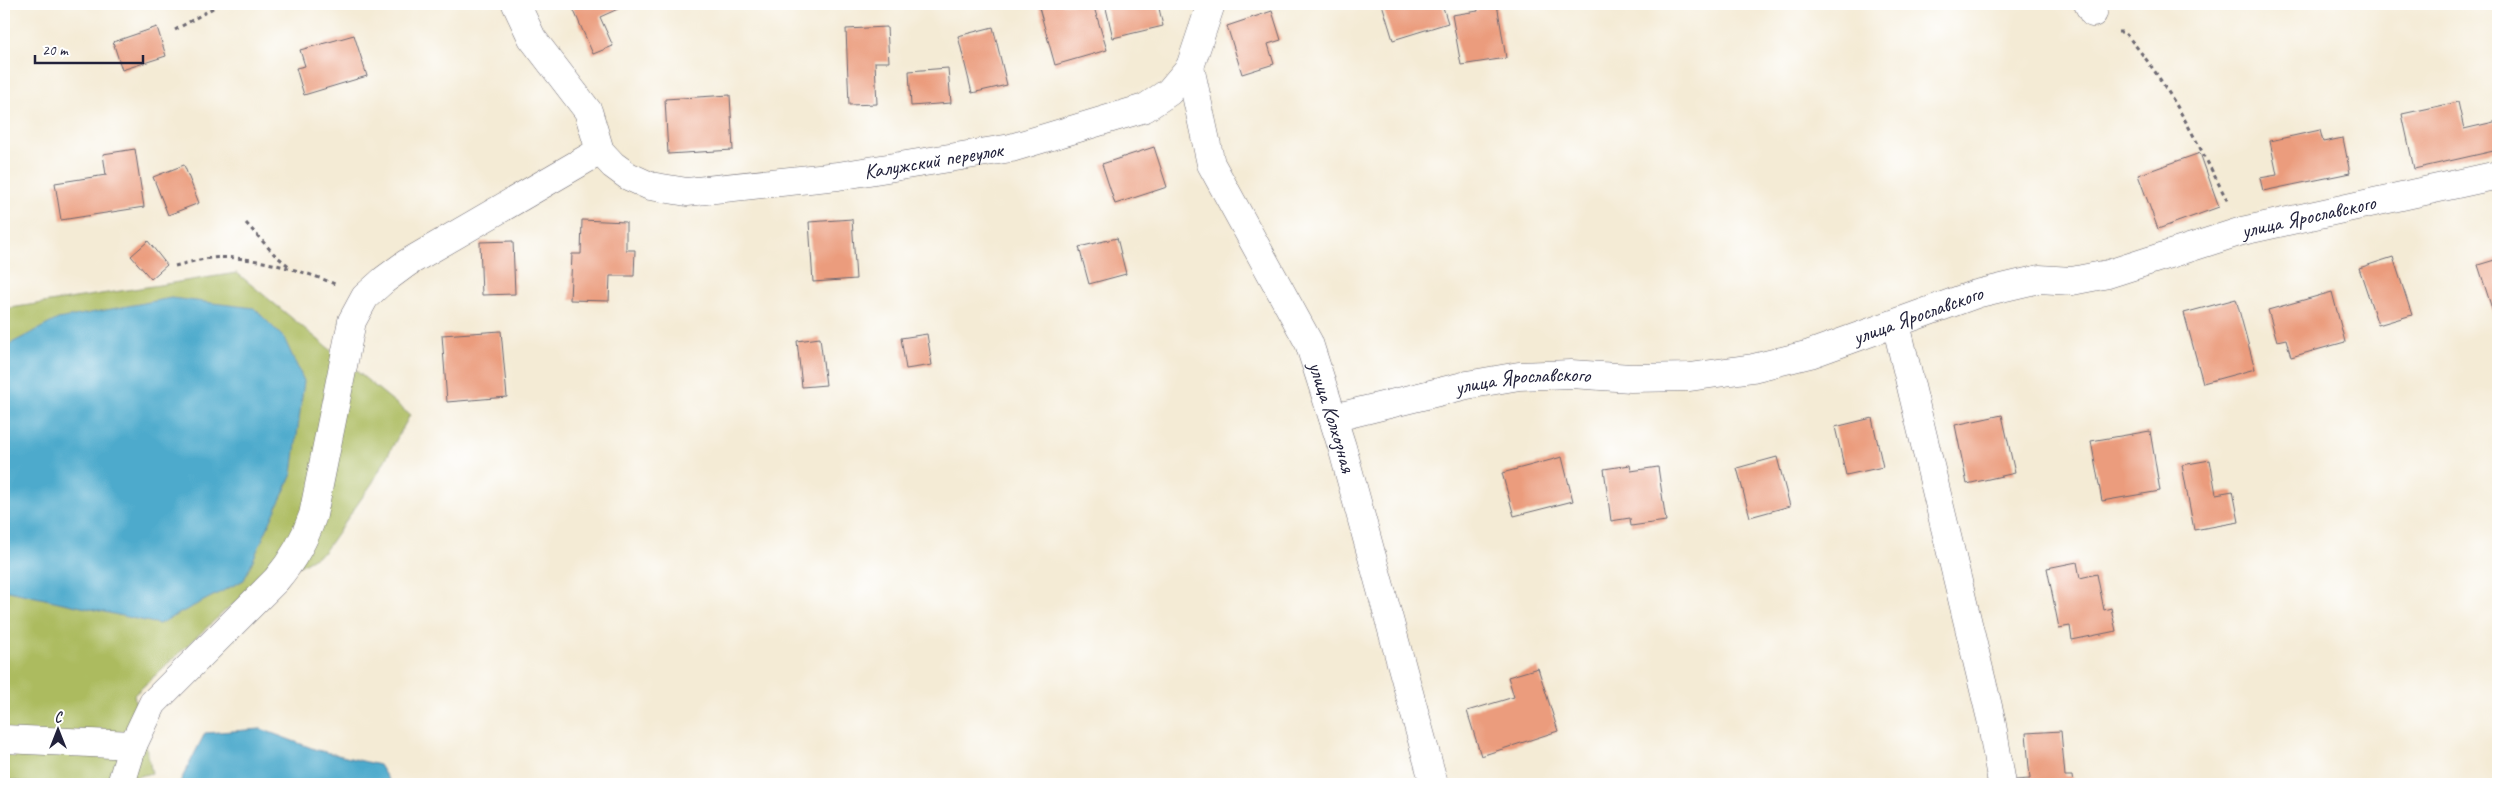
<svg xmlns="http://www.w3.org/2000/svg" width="2502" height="788" font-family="Caveat,sans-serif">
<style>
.green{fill:#acbb5e;stroke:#676e4c}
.water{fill:#4eaacc;stroke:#386684}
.building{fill:#eb9c7d}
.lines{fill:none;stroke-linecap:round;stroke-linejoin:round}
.minor-casing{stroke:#6c6871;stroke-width:29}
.path{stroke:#6c6871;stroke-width:3;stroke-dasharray:4 4;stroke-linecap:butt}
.minor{stroke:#fff;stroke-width:28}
.labels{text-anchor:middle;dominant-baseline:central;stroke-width:5;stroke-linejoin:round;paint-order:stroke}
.street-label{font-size:21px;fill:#22223b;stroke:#fff}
</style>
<rect width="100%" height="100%" fill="#fff"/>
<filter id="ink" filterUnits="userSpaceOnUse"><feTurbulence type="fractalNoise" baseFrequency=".02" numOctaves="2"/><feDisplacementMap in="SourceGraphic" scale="10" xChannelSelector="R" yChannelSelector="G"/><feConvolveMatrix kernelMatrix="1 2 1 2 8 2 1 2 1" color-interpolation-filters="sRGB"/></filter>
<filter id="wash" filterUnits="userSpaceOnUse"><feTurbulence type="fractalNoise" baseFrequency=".0096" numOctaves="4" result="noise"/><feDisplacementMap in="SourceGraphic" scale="20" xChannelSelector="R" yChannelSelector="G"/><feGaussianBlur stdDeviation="1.12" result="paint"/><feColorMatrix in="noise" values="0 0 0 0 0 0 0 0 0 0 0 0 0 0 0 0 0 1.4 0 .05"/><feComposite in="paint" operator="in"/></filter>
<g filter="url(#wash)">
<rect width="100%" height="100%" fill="#f4ebd5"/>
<polygon class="green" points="237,273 410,415 373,482 324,552 229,607 134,695 152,773 108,784 33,784 4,779 4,309"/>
<g class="water">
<polygon points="171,298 254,308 284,338 304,381 292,474 244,580 159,624 4,590 4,347 58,319"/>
<polygon points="261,729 317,750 379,765 391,784 179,784 205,733"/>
</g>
<g id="blocks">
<g class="building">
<polygon points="571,4 629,4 600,17 613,46 593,54"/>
<polygon points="1038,4 1093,4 1107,50 1055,65"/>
<polygon points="1105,4 1158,4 1163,26 1113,38"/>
<polygon points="1382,4 1442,4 1448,23 1393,40"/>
<polygon points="1477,4 1497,4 1506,58 1461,65 1452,15 1478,11"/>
<polygon points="1272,11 1281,40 1268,44 1274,64 1242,74 1227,26"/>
<polygon points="157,27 166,56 122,70 113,42"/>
<polygon points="887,27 889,62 875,62 877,104 849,105 846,29"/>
<polygon points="993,27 1007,85 972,93 958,36"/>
<polygon points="354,35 367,76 304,95 296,68 305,66 300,50"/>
<polygon points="948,68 951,103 911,106 909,71"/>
<polygon points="730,95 733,150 668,154 665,99"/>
<polygon points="2458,102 2464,129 2498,121 2498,150 2414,169 2402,114"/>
<polygon points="2320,130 2323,142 2343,138 2350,173 2263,191 2260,178 2277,175 2270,141"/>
<polygon points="1154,147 1167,187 1115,204 1102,164"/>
<polygon points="135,149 144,207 61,220 55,183 106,175 103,154"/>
<polygon points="2200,153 2219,207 2158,229 2138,175"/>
<polygon points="184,165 199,203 168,215 153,177"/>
<polygon points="852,219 856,279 813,282 809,222"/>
<polygon points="582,220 626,222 626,250 635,250 634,276 610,276 609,301 570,300 572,254 581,254"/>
<polygon points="1117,238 1126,274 1089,284 1079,247"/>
<polygon points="148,241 167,265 151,279 131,256"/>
<polygon points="513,241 515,294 482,295 480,242"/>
<polygon points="2393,257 2412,315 2378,325 2359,268"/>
<polygon points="2498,259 2498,317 2495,318 2478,265"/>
<polygon points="2332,292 2345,342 2291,357 2286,339 2277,341 2268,310"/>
<polygon points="2236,299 2255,369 2203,383 2184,313"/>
<polygon points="501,331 507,397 447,402 442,335"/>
<polygon points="927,334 932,365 906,369 901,338"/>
<polygon points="820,338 826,385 802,387 797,341"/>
<polygon points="2002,415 2015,473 1967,484 1955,425"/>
<polygon points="1872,418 1883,467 1846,475 1835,427"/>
<polygon points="2150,431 2160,491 2102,501 2091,441"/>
<polygon points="1562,457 1573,501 1514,516 1502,473"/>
<polygon points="1777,457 1790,506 1750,517 1737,468"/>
<polygon points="2210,460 2216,494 2233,491 2239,522 2194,530 2182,465"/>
<polygon points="1630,465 1631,471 1658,467 1666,521 1631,526 1630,518 1611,521 1604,469"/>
<polygon points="2077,562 2080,578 2097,574 2104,610 2111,608 2116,631 2072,640 2070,626 2059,628 2047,568"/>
<polygon points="1538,668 1558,731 1481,756 1467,711 1514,697 1508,677"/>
<polygon points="2061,731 2065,776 2072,776 2073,784 2015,784 2015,780 2030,779 2026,733"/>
</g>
</g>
</g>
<g filter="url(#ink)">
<use href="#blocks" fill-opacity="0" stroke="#6c6871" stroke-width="1"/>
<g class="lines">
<defs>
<g id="minor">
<path id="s1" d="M516,4L532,38L588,111L600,151L613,165L628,176L650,186L687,192L838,176L1011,148L1145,108L1169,92L1190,67L1211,4"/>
<polyline points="2088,4 2093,13"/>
<path id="s2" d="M1190,67L1211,164L1309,343L1342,447L1434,784"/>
<polyline points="1896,324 1991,719 2002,784"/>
<path id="s3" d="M1333,418L1467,385L1519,376L1571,374L1631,378L1690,377L1753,368L1810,354L1976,294L2039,279L2072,281L2108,274L2242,231L2498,175"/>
<polyline points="4,739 133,745"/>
<path d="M121,784L133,745L153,703L276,580C293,560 305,539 313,515L352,321L365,297L384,280L407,263L600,151"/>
</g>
</defs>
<use href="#minor" class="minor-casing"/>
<g class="path">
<polyline points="175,30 220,4"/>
<path d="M2118,32H2124C2169,83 2197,142 2228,202"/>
<polyline points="246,223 275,255 290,267"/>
<path d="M175,266C186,263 198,260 210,258C245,254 302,270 335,284"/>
</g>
<use href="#minor" class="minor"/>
</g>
</g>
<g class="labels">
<g class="street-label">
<text stroke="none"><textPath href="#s1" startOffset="519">Калужский переулок</textPath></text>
<text stroke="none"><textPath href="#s3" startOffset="1004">улица Ярославского</textPath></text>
<text stroke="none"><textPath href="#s3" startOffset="599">улица Ярославского</textPath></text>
<text stroke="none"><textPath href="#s3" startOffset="194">улица Ярославского</textPath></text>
<text stroke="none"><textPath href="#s2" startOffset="381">улица Колхозная</textPath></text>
</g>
</g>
<rect width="2502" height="788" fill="none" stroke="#fff" stroke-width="20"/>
<g transform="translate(58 730)" stroke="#ffffff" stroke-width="4" paint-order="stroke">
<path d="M0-4L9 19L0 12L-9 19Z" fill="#22223b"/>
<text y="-8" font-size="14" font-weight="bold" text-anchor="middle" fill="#22223b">С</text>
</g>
<path d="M35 55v8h108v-8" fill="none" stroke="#22223b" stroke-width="2.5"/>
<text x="42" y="55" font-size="15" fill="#22223b" stroke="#ffffff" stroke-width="4" paint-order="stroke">20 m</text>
</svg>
